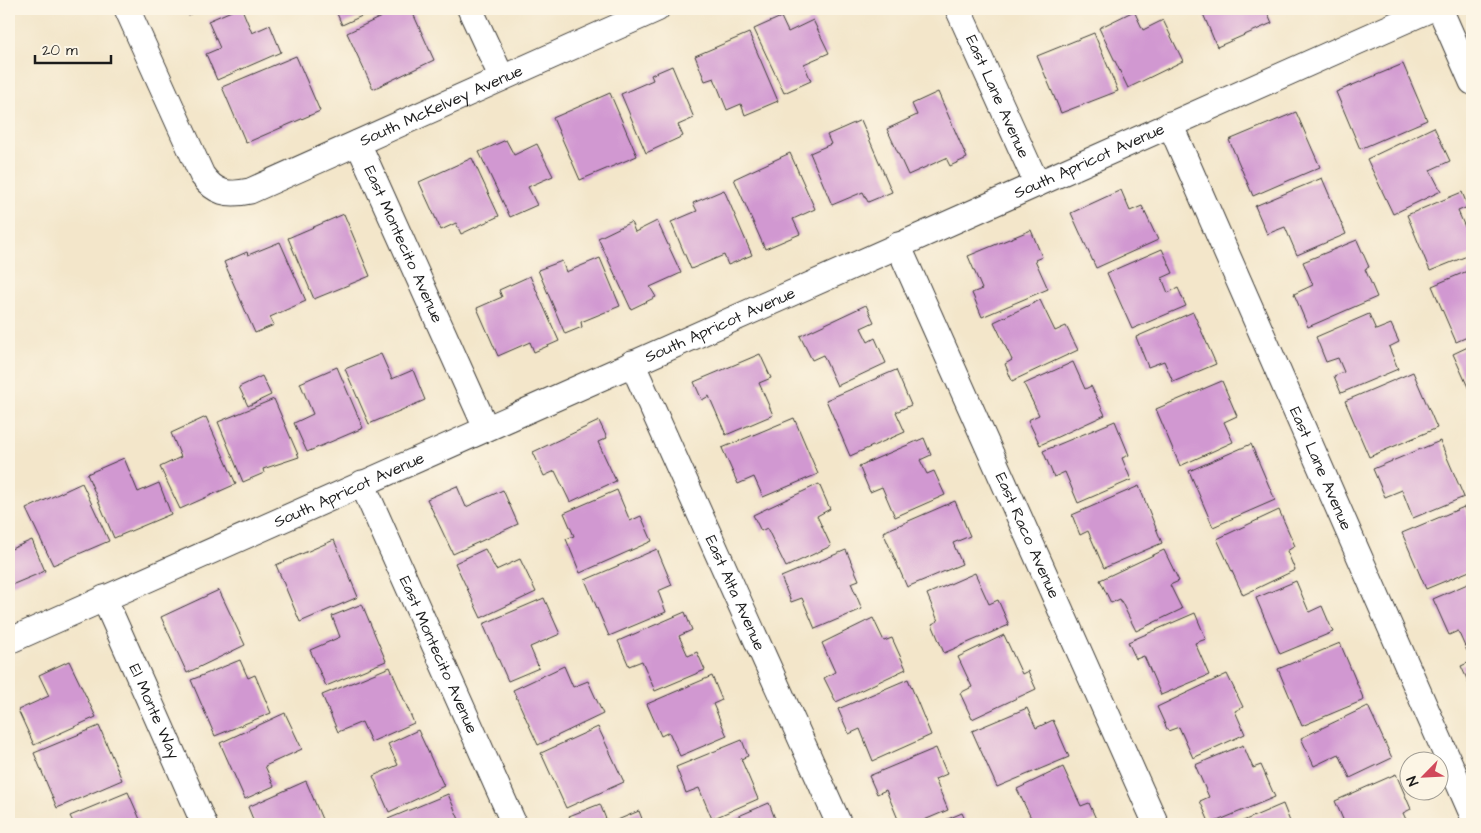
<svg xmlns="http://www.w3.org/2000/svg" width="1481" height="833" font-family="'Architects Daughter',sans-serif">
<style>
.building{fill:#d198d1}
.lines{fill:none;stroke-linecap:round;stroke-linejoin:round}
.minor-casing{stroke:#3c3a36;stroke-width:27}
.minor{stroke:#fff;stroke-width:25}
.labels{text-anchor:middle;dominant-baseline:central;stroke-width:4;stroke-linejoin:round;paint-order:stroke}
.street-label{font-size:16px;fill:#1c1c1c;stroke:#fcf5e5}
</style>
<rect width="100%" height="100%" fill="#fcf5e5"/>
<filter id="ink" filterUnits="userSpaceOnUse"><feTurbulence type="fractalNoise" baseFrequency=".02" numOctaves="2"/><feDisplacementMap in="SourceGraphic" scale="10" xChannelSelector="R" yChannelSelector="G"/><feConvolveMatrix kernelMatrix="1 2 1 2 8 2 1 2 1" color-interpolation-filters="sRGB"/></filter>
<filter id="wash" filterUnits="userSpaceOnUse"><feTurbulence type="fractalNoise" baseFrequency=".0096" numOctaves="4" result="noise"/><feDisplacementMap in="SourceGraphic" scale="20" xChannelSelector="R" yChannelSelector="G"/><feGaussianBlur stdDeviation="1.12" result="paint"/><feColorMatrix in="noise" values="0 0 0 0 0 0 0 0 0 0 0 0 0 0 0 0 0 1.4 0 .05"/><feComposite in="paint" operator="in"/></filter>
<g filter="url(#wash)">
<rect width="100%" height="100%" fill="#f3e6ca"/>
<g id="blocks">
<g class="building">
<polygon points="185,9 202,9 188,15"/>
<polygon points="236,9 242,9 252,33 270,25 281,52 217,80 206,54 220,48 208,21"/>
<polygon points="335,9 377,9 342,25"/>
<polygon points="398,9 411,9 434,60 373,89 347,33"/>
<polygon points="1201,9 1266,9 1272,23 1217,47"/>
<polygon points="1134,11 1143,30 1163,20 1183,61 1128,88 1099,28"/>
<polygon points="781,17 788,32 813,20 829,53 804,64 811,81 784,93 754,29"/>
<polygon points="749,33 778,101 745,115 741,104 727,110 714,78 705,81 695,56"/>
<polygon points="1094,33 1118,91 1061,113 1037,56"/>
<polygon points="296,56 320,111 246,143 222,87"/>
<polygon points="1403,64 1427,120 1360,149 1336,92"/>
<polygon points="672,66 694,118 678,125 683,136 646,153 621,94 653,80 651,75"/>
<polygon points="938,92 967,158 950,166 946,158 908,175 887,129 917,115 912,104"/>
<polygon points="610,93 637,156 580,180 553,118"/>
<polygon points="1296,112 1320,167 1253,196 1229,140"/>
<polygon points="861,120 892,192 868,202 863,192 832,205 810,153 831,144 827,135"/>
<polygon points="1434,127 1450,161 1430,170 1441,191 1393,214 1367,159"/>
<polygon points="506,140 514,155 537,144 553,176 528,187 537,205 510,217 479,152"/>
<polygon points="790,153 815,209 793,219 800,234 765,249 734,179"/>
<polygon points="472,158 499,216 461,234 456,223 441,230 419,182"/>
<polygon points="1322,178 1346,234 1297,255 1285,227 1267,234 1255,206"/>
<polygon points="724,190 752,255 728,265 724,255 691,269 671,222 697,211 693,203"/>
<polygon points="1121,190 1130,211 1142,206 1158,240 1096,268 1071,213"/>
<polygon points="1462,192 1468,207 1458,211 1465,227 1472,224 1472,254 1430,271 1407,215"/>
<polygon points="344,214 370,276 314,299 288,238"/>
<polygon points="657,221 681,273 650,287 656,297 631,309 598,238 631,222 635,232"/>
<polygon points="1031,230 1042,257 1035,260 1048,289 982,317 972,293 982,289 968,256"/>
<polygon points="1357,240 1369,267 1365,269 1377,297 1308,327 1294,294 1313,285 1303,262"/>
<polygon points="280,242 306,301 270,317 274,325 255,333 224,262 247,252 248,255"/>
<polygon points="1162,249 1173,273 1162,278 1168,293 1178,288 1186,306 1132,329 1107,273"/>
<polygon points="600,258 620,306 581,322 582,327 565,334 538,270 562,261 566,272"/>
<polygon points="1472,269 1472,335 1456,342 1432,286"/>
<polygon points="530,276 559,341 534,352 530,342 498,356 477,308 502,297 499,290"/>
<polygon points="1040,300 1055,331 1066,326 1078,350 1012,381 1005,364 1012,360 994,322"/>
<polygon points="866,305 874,322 861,328 868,342 875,338 886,363 837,386 823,355 812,360 800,336"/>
<polygon points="1193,312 1216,364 1173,382 1164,361 1148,367 1136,337"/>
<polygon points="1369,314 1376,330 1391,324 1399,342 1389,347 1398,369 1341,393 1334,376 1344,372 1338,358 1326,362 1316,337"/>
<polygon points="1472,345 1472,396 1453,354"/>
<polygon points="381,354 392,379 413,370 425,400 369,424 345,369"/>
<polygon points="760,354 771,378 759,383 773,415 726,435 709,396 702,400 694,382"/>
<polygon points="1073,362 1085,389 1091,386 1105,415 1040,445 1028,420 1039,415 1024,384"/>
<polygon points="337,367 363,428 307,452 294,423 313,414 300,383"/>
<polygon points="896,370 911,405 896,412 905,432 850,456 826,400"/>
<polygon points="1413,372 1437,428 1369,457 1345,401"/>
<polygon points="262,376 271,395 248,406 239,387"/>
<polygon points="1222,381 1237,416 1224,422 1233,442 1180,466 1156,409"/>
<polygon points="274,399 299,457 263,469 264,473 243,482 218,422"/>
<polygon points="206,417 236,484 180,509 160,467 181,457 171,433"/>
<polygon points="794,418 818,474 763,497 754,477 738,484 722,448"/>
<polygon points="599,421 607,438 598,442 616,481 570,502 555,471 544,476 533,452"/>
<polygon points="1115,421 1129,455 1122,458 1131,480 1078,503 1065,472 1054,477 1043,451"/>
<polygon points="924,438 931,455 920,460 927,474 934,471 945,495 895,517 882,487 870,492 859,466"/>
<polygon points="1440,441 1464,497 1413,518 1402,490 1385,497 1373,469"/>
<polygon points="1251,444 1275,500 1213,527 1189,471"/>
<polygon points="124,458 138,492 159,483 171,514 114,538 87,474"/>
<polygon points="82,483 109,541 53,565 26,509"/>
<polygon points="819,484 830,509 817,516 831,546 786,567 767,528 761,531 753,515"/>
<polygon points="457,486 466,507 503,490 518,524 453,554 427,499"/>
<polygon points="1139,486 1162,543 1104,568 1088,531 1080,535 1072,515"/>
<polygon points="617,490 630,521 641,516 652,541 580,573 566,539 574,536 564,513"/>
<polygon points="955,501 970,536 953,543 962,564 907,587 883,532"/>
<polygon points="1464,507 1472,526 1472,570 1426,589 1402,533"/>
<polygon points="1279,510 1295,546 1287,551 1295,570 1243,595 1217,539"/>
<polygon points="32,540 45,571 9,586 9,544 11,549"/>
<polygon points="334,540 358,597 300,622 276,565"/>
<polygon points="485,549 496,570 520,559 536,592 481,618 455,563"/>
<polygon points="657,549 672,585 658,591 666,612 609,636 585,580"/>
<polygon points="846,550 859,580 851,583 862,609 815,629 802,598 791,602 781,577"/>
<polygon points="1164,550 1179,581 1170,585 1182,609 1136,631 1120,599 1111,603 1100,580"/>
<polygon points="975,573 989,604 998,600 1009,625 944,653 932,624 938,621 927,594"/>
<polygon points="1296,581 1309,612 1322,606 1333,632 1280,654 1256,598"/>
<polygon points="1472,582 1472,648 1467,651 1458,631 1449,635 1433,599"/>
<polygon points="219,590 245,645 187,673 161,617"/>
<polygon points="544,598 560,634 530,647 539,668 508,681 483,624"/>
<polygon points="362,604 386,661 326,686 310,650 340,637 332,616"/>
<polygon points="685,612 692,630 679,636 688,656 697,652 705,670 655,691 642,661 629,666 618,641"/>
<polygon points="1195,613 1206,639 1195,643 1209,675 1161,695 1144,656 1136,659 1128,642"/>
<polygon points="873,618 884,641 892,638 906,669 836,702 824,678 835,672 822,643"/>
<polygon points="1004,635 1022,674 1028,671 1036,689 972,719 960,693 972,687 958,657"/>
<polygon points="1340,643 1364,700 1302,726 1278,669"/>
<polygon points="240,660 248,678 255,675 271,713 215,736 191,680"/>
<polygon points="69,661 96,717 34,745 18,710 49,696 39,675"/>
<polygon points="1472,661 1472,690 1461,666"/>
<polygon points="564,666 573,687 588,681 603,714 538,745 513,690"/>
<polygon points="390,667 414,723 371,742 362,722 338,732 322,695"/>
<polygon points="1227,674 1243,707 1235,711 1245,734 1193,758 1179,727 1168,731 1157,707"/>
<polygon points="712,676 722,700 713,704 727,736 680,756 669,732 661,736 647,704"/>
<polygon points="908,679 931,735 873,761 860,729 849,734 838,709"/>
<polygon points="1368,706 1392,758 1350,778 1339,754 1314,766 1301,738"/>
<polygon points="1027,708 1036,728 1053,720 1069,757 997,787 972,731"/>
<polygon points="285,713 302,749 265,766 274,786 245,799 220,743"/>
<polygon points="99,726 122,780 57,808 34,753"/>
<polygon points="598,727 624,782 566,808 541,753"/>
<polygon points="418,730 444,786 389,812 373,776 398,765 388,744"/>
<polygon points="742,740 748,756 741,759 758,799 712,819 699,788 686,793 676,767"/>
<polygon points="1243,745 1253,768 1261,765 1275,797 1210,824 1200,801 1209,797 1195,765"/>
<polygon points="936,748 947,774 935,779 948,810 915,824 900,824 886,790 877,794 869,776"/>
<polygon points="1063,767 1081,806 1089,803 1096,819 1086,824 1023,824 1032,820 1017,789"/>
<polygon points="1396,774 1411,809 1403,813 1408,824 1345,824 1335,801"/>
<polygon points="306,781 324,824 255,824 248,807"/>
<polygon points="128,792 142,824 74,824 70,816"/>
<polygon points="448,794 461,824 390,824 388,819"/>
<polygon points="769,803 777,824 720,824"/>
<polygon points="600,804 608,824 639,811 644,824 573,824 569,816"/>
<polygon points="1283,804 1291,824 1236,824"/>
<polygon points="962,813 967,824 936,824"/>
</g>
</g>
</g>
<g filter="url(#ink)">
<use href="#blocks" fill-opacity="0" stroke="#3c3a36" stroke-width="1"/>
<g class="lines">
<defs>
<g id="minor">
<path id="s1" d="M127,9L202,175C215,193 228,196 250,191L657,9"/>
<polyline points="470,9 502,78"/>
<path id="s2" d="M958,9L1037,184"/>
<polyline points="1440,9 1472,82"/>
<path id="s3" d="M1170,124L1472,814"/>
<path id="s4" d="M358,143L486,428"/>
<path id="s5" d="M898,245L1156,824"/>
<path id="s6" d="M632,363L839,824"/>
<path id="s7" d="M362,483L514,824"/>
<path id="s8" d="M104,598L204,824"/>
<path id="s9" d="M9,641L1431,9"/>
</g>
</defs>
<use href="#minor" class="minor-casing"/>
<use href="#minor" class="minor"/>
</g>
</g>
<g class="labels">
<g class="street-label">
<text stroke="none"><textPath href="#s2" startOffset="96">East Lane Avenue</textPath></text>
<text stroke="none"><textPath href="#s1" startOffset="446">South McKelvey Avenue</textPath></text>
<text stroke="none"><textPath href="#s9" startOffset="1182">South Apricot Avenue</textPath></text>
<text stroke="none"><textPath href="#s4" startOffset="111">East Montecito Avenue</textPath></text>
<text stroke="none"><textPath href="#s9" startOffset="778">South Apricot Avenue</textPath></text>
<text stroke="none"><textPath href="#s3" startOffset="376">East Lane Avenue</textPath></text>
<text stroke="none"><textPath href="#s9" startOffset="372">South Apricot Avenue</textPath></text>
<text stroke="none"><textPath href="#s5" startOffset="318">East Raco Avenue</textPath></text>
<text stroke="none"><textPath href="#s6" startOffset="252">East Alta Avenue</textPath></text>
<text stroke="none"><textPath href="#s7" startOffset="188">East Montecito Avenue</textPath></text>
<text stroke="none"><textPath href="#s8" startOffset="124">El Monte Way</textPath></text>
</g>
</g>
<rect width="1481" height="833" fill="none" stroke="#fcf5e5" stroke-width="30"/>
<g transform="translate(1424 776) rotate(246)"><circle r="24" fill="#fcf5e5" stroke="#a29e95"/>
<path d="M0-4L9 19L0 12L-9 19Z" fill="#d1495b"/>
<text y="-8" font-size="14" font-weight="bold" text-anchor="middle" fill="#1c1c1c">N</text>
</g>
<path d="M35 55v8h76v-8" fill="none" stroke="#1c1c1c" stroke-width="2.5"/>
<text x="42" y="55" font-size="15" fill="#1c1c1c" stroke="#fcf5e5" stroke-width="4" paint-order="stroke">20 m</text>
</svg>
